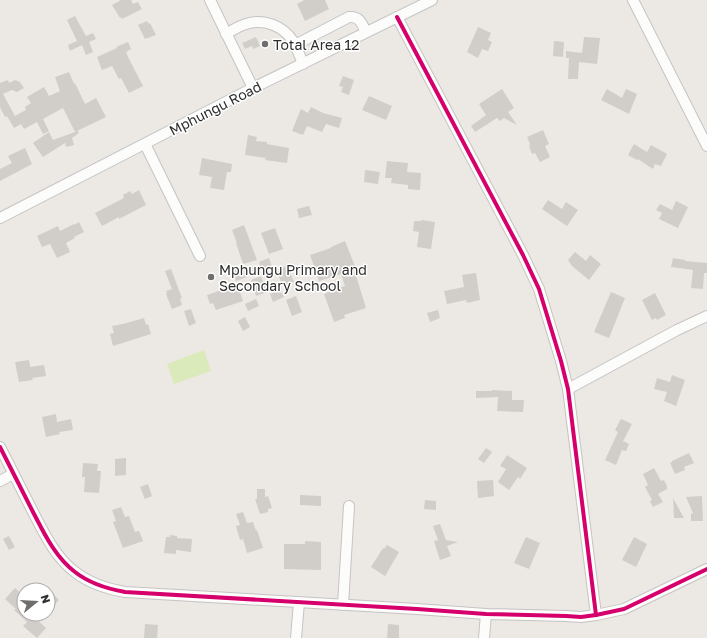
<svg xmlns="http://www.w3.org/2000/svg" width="707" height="638" font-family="'Golos Text',sans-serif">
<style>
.pitch{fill:#dbeaba}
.building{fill:#d1ceca}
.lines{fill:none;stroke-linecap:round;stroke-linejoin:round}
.minor-casing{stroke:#c5c4c4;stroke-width:12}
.minor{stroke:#fcfcfb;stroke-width:10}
.cycleway-casing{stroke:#fff;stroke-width:6}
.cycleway{stroke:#d6006c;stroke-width:4}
.poi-dot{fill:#706e6d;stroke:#fff;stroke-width:1.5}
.labels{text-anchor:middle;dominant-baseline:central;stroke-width:3;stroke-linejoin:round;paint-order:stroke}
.poi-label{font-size:14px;fill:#2d2d2d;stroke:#fff;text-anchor:start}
.street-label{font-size:14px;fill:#2d2d2d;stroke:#fff}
</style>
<rect width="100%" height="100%" fill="#ece8e4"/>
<polygon class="pitch" points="204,350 211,371 174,384 167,364"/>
<g class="building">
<polygon points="121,0 131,0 133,4 138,2 142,9 122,19 121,17 120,18 112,5"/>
<polygon points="304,0 325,0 329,9 305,21 297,4"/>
<polygon points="75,16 86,36 93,33 96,39 89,42 93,52 86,55 82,45 70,51 68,45 77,41 67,20"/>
<polygon points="147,21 149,24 150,23 156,35 145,39 138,25"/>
<polygon points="478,27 491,33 488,40 492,42 488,51 482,49 478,58 467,52"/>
<polygon points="256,37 260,46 253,49 252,46 245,49 242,43"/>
<polygon points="584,37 600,38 597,64 579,62 578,79 568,79 569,58 566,58 566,51 582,53"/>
<polygon points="554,41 564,42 563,57 553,56"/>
<polygon points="128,42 131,49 126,52 128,57 143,86 129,93 121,78 119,79 112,66 102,70 97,57 117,48 116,47"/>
<polygon points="69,72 74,84 75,83 85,104 96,98 106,117 75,132 78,131 79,133 72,138 74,145 66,147 65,143 43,157 33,143 49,132 53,140 75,132 63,108 43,119 49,131 43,134 37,122 24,129 21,124 14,128 7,116 5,117 0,107 0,83 8,80 9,83 15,80 20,82 24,88 17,92 12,90 3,94 15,116 26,110 25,107 31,103 27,97 44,87 49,96 60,91 55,77"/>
<polygon points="343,76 354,80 349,95 341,92 343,87 339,86"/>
<polygon points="502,89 514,108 508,112 517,125 504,118 500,121 497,118 475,132 471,126 486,115 479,104"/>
<polygon points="607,89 622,98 626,89 637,94 629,114 601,100"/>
<polygon points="369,96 392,106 386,120 362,110"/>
<polygon points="311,107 323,113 342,118 339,128 326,124 322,132 307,126 303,135 292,131 301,109 308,113"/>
<polygon points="543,130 549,144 545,146 550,157 540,162 535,153 532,154 529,146 530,144 527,137"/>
<polygon points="248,135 257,137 256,141 267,142 267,144 289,148 287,163 265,160 266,158 245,155"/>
<polygon points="634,144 647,152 651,145 667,154 661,166 655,164 653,169 638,159 637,160 628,155"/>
<polygon points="25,148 32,164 0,181 0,169 12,163 8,156"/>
<polygon points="202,158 232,164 231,172 227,172 224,190 210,188 212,177 199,175"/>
<polygon points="387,161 408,163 407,172 421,173 420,190 408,189 408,185 391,183 392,178 385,178"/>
<polygon points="365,170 380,172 378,184 364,182"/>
<polygon points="139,190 146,205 119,219 119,217 102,226 95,213 124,198 123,195 130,191 132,194"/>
<polygon points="548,200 562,209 566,202 578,210 567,226 542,209"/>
<polygon points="676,201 688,207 678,228 659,219 662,213 656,210 660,204 672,210"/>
<polygon points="309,206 312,215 299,218 297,209"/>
<polygon points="421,220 435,222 431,249 417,247 419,232 413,231 414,221 421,221"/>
<polygon points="79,222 84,232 74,237 75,238 66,243 70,252 57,258 50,244 42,247 37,236 58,226 60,231 74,224 74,225"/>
<polygon points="244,225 257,260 243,264 236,243 237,243 232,230"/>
<polygon points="275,228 283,249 269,254 261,233"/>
<polygon points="345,241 356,269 354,269 366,308 344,315 345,318 334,322 324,294 345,286 341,274 319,281 310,255 331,248 331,247"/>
<polygon points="575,252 586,261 590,255 601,264 589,280 572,266 568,260"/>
<polygon points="269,258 272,267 262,271 259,262"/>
<polygon points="673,258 685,260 685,261 707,263 707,273 704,273 703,289 691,288 693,270 671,267"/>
<polygon points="287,266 294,282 283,286 276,270"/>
<polygon points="244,267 247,277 236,281 233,270"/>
<polygon points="171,269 182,298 180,299 182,305 172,309 166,294 167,294 166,291 172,289 165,271"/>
<polygon points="476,273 480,300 467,303 466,300 447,304 444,291 464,287 462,275"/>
<polygon points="261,276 267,292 256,296 251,280"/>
<polygon points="237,283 243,301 216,310 213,303 210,304 207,295 225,289 224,287"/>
<polygon points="280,290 284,297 273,302 270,294"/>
<polygon points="611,292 625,298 609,338 594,332"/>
<polygon points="655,293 666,315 657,320 656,318 652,320 642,300"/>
<polygon points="296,296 302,312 292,316 286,300"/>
<polygon points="256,299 259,306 248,311 245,304"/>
<polygon points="191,309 196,323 189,326 184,311"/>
<polygon points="438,310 440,318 430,322 427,313"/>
<polygon points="245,317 250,327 243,331 238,321"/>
<polygon points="144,318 146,325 148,324 151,334 113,346 110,334 114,333 112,326 123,324"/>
<polygon points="29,360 30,367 44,365 46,376 32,378 33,380 19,382 15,362"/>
<polygon points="672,375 685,380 676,406 664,401 667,392 654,389 657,378 670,382"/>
<polygon points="492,390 512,391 512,400 524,400 523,412 497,411 498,397 476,398 476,391 492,391"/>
<polygon points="56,414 57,422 71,419 73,430 59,432 60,434 46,437 42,417"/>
<polygon points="621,419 632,424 623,441 629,444 626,451 622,450 616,465 605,460 618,432 615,430"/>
<polygon points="486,448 492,452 484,463 478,459"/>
<polygon points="689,453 694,463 684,467 685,470 675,474 670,463 672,462 672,461"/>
<polygon points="507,455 527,468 520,479 518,477 509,490 498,482 506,469 500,466"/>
<polygon points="126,458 126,475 115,476 115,459"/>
<polygon points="83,463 98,464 97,471 101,471 99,493 84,492 85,477 82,477"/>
<polygon points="654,468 661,481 664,480 667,486 667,489 658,494 663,502 653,507 650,501 652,500 645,487 648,485 643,474"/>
<polygon points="493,480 494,496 478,498 477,481"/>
<polygon points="148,484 152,496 145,499 140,487"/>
<polygon points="257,489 265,489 265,497 268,496 272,508 268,509 268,512 260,514 255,499 257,499"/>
<polygon points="300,495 321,496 321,506 300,505"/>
<polygon points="702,496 703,521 691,521 691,514 693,513 686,497"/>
<polygon points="673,498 684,518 674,518"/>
<polygon points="425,500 436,501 436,510 424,509"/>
<polygon points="121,507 125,517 129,516 135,532 139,531 143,541 123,548 113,522 116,521 112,510"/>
<polygon points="243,512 247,523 253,522 256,531 257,530 263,548 247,553 243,539 240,540 236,526 240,525 236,514"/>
<polygon points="440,524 446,540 458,542 447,546 451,556 440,560 434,541 438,540 433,526"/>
<polygon points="170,535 177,536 177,538 192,539 191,552 176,550 176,554 164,553 166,537 170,537"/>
<polygon points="9,536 15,547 9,550 3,539"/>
<polygon points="526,537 540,543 529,569 514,563"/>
<polygon points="634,537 647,544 636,567 622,560"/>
<polygon points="305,541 321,542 321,570 284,569 284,544 305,544"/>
<polygon points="387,545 399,552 385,576 371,567 383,548 384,549"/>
<polygon points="15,588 24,596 24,614 31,614 46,628 37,638 23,626 27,622 14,610 16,609 5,599"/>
<polygon points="48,588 59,600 48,611"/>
<polygon points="145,624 158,625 157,638 144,638"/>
<polygon points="388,624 399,625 399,638 387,638"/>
</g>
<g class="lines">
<defs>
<g id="minor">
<polyline points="210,0 253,88"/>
<polyline points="633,0 707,146"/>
<polyline points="397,17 523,255 539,289 561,361 568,389 596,615"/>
<path d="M226,34C233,30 239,26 246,24C264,18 283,26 293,41C297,48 300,56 303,64"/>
<path d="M295,45L349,17C360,16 362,24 366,32"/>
<polyline points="145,144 200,256"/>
<polyline points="0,218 253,88 432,0"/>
<polyline points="568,389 677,330 707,316"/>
<path d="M0,447C11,469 22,490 33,512C44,533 55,557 75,572C89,583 108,589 125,592L417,609L486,614L566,616L581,617L596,615L624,609L707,569"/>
<polyline points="0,481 13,474"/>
<polyline points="343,605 349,506"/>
<polyline points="296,638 299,602"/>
<polyline points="484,638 486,614"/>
</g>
</defs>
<use href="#minor" class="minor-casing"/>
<use href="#minor" class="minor"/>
<defs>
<g id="cycleway">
<polyline points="397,17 523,255 539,289 561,361 568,389 596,615"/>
<path d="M0,447C11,469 22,490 33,512C44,533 55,557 75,572C89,583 108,589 125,592L417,609L486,614L566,616L581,617L596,615L624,609L707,569"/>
</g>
</defs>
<use href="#cycleway" class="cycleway-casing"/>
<use href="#cycleway" class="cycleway"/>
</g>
<g class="poi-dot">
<circle cx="265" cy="44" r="4"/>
<circle cx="211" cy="277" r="4"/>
</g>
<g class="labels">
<g class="poi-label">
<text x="273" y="44">Total Area 12</text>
<text x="219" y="269">Mphungu Primary and<tspan x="219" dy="16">Secondary School</tspan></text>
</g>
<g class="street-label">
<text transform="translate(215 108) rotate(-27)">Mphungu Road</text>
</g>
</g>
<g transform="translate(36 602) rotate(72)"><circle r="19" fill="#ffffff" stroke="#ababab"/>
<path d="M0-3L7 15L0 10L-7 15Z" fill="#706e6d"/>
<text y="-6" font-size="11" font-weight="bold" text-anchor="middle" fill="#2d2d2d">N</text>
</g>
</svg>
